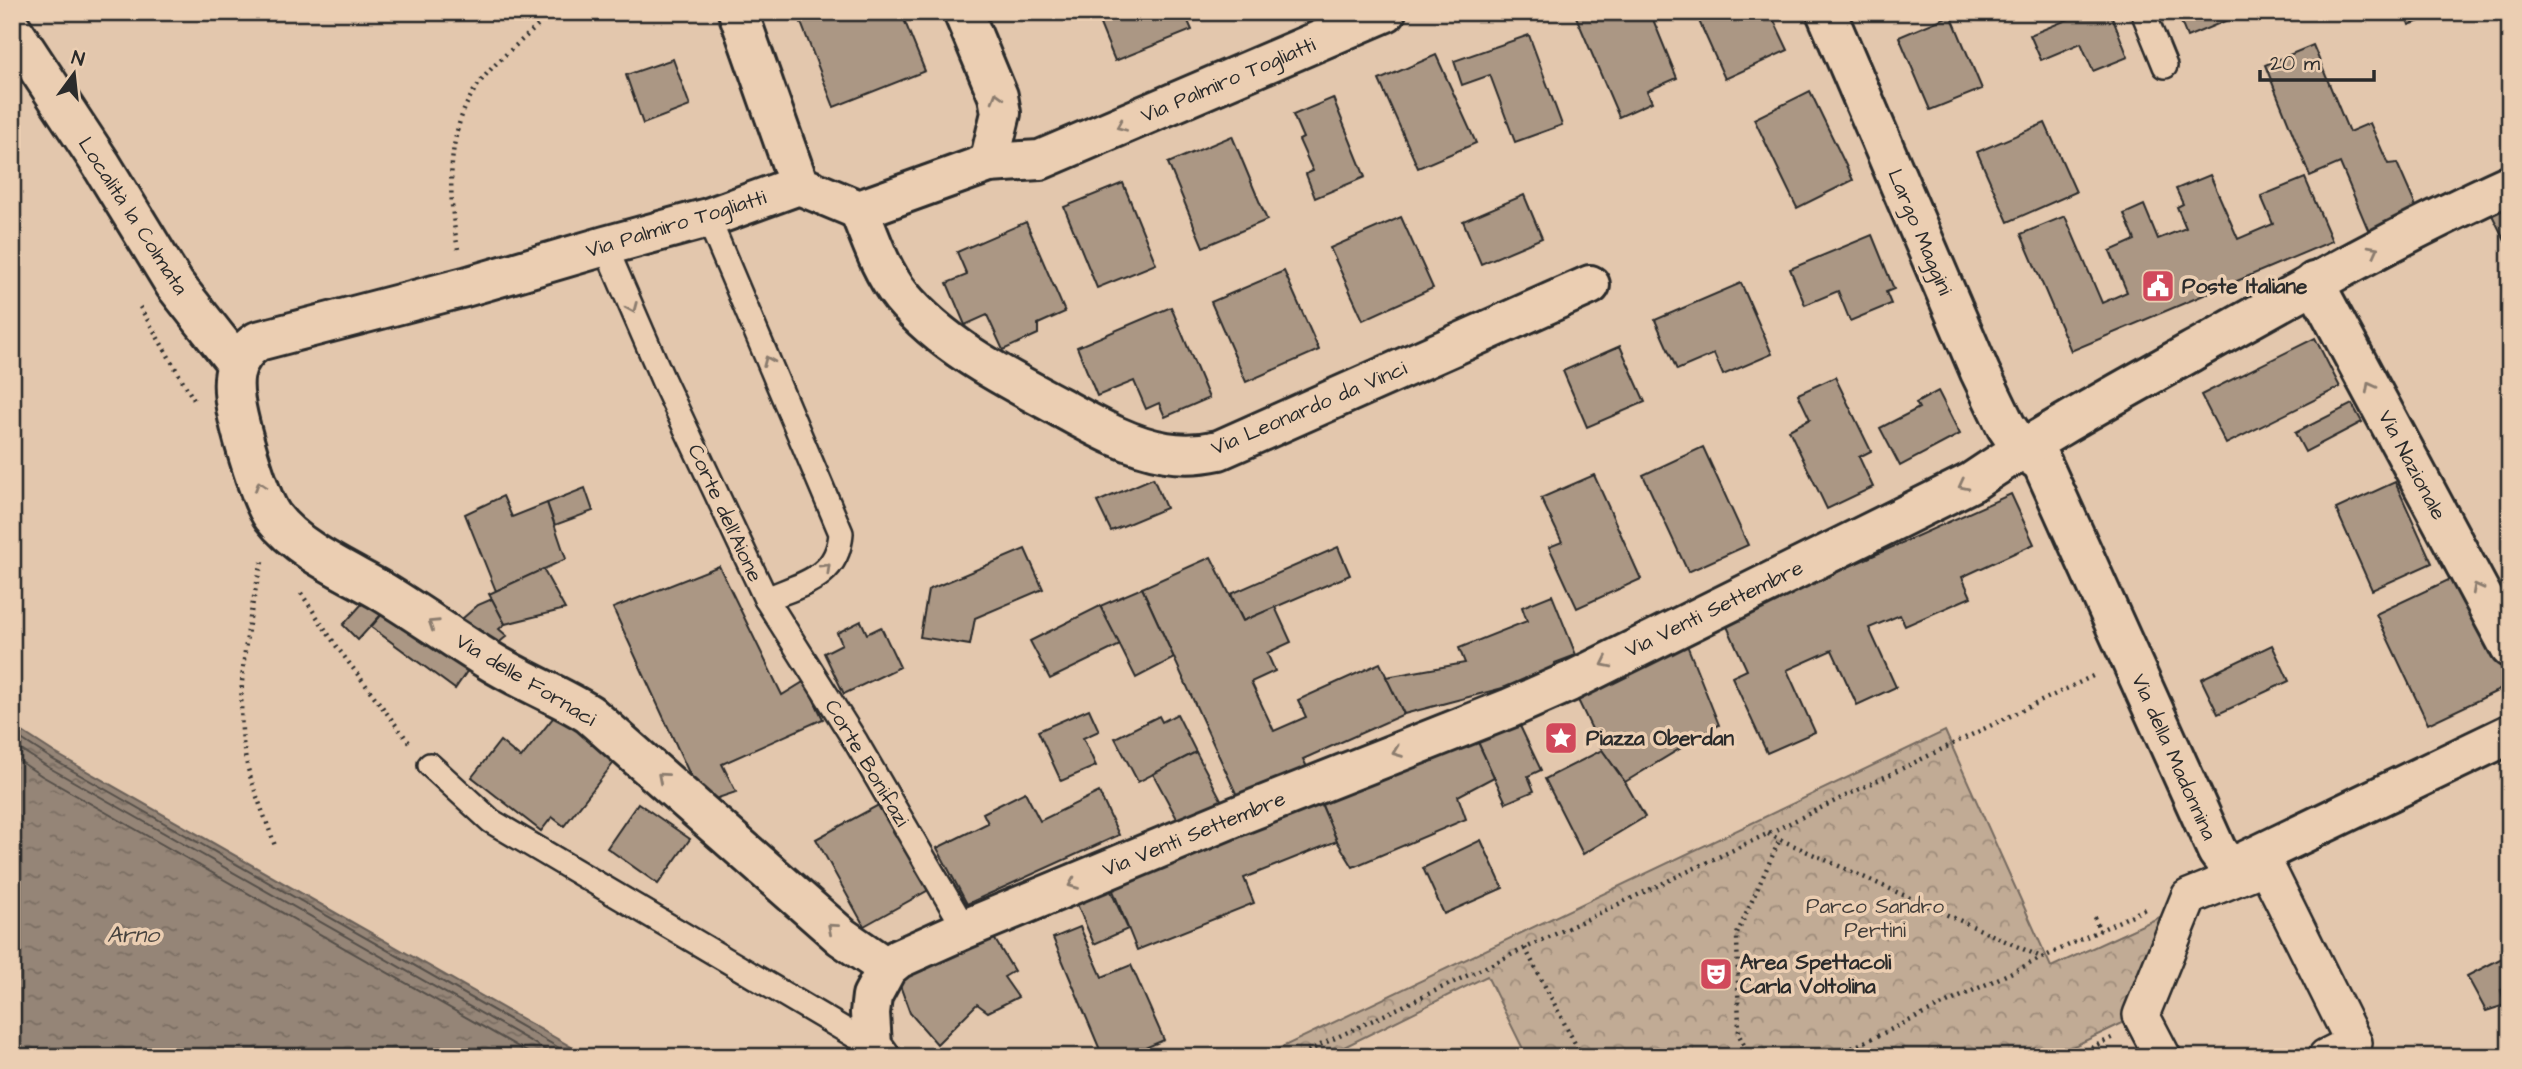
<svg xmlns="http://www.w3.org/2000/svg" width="2522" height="1069" font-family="'Architects Daughter',sans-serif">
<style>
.forest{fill:url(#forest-crowns);stroke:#766b60;stroke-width:2}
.water{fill:url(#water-ripples);stroke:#6b6159;stroke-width:2}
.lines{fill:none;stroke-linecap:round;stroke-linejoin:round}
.shore{stroke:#554f49;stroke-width:2}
.building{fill:#ab9784;stroke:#2b2b2b;stroke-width:2}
.service-casing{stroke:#2b2b2b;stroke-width:28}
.pedestrian-casing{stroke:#2b2b2b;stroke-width:40}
.minor-casing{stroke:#2b2b2b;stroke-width:44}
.path{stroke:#2b2b2b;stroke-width:4.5;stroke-dasharray:2 5;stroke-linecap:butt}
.service{stroke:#ebceb2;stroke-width:23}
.pedestrian{stroke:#ebceb2;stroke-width:35}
.minor{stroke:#ebceb2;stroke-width:38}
.oneway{stroke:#8b7c6e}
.labels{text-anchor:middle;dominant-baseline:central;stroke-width:7;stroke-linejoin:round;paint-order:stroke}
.street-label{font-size:21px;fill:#2b2b2b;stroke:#ebceb2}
.poi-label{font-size:21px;font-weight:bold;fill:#2b2b2b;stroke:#ebceb2;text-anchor:start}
.park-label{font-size:21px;fill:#423e3b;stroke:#ebceb2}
.water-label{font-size:23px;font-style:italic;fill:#46423e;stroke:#ebceb2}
</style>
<defs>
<pattern id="forest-crowns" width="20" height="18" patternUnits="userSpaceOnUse" patternTransform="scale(1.75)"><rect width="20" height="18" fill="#c1ab95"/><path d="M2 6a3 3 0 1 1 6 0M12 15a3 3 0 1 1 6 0" fill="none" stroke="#9d8b7a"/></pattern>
<pattern id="water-ripples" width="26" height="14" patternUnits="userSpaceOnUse" patternTransform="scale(1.75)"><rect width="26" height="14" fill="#958577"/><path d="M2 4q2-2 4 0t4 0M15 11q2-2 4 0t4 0" fill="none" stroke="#7a6d62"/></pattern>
</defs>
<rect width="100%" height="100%" fill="#e3c7ad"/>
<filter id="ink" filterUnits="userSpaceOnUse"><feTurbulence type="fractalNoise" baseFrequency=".0143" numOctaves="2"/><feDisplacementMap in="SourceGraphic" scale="14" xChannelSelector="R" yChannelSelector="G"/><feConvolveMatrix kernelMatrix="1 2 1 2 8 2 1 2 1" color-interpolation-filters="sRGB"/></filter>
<g filter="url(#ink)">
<polygon class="forest" points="1945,731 2051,967 2171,912 2129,1020 2051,1057 1527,1057 1487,976 1324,1057 1261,1057"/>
<polygon class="water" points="12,725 55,753 589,1057 12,1057"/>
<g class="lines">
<g class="shore">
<polyline points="12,733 52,759 575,1057"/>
<polyline points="12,744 48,767 558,1057"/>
<polyline points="12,756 42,776 536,1057"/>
</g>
</g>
<g class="building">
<polygon points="819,12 901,12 925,71 834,107 800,20"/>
<polygon points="1095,12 1184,12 1192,30 1115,61"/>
<polygon points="1574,12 1650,12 1677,78 1647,91 1652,102 1619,117"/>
<polygon points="1695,12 1770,12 1788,50 1725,79"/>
<polygon points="2086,12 2110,12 2128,57 2093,71 2081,43 2041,60 2030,35"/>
<polygon points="2177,12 2226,12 2230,19 2187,37"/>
<polygon points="2405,12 2445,12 2409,25"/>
<polygon points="1951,15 1982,89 1930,110 1899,37"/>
<polygon points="1529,35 1562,125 1515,142 1490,75 1462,85 1454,61"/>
<polygon points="2313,45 2349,132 2370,123 2388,164 2397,163 2418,211 2369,232 2340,163 2310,176 2265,65"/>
<polygon points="1436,55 1476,143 1418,168 1379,80"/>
<polygon points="673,59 690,106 643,124 626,75"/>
<polygon points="1810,91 1853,180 1797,208 1754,119"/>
<polygon points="1333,98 1365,177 1315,198 1306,174 1313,171 1299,140 1303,138 1293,115"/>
<polygon points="2045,123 2076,192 2008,222 1977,152"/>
<polygon points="1232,136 1267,220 1203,247 1168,163"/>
<polygon points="2210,175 2238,239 2273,224 2261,196 2305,178 2332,241 2071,351 2021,234 2065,216 2102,303 2127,292 2110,251 2135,240 2124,214 2144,205 2158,239 2186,228 2177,207 2183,204 2176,189"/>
<polygon points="1123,183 1156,264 1097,288 1064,207"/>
<polygon points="1524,195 1542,238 1481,264 1463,221"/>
<polygon points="2510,204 2510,251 2491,213"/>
<polygon points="1401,217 1433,288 1363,320 1330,248"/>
<polygon points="1026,222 1065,312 1038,324 1038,334 1003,350 987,315 965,325 947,283 967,275 957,252"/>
<polygon points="1872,235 1894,289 1886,292 1891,304 1850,321 1838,291 1805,305 1790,269"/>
<polygon points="1284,271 1319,350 1246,382 1211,302"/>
<polygon points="1741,283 1772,354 1723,375 1714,354 1677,370 1655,320"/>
<polygon points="1171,307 1209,398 1165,417 1159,403 1146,409 1134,381 1097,396 1077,347"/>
<polygon points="2315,338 2340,387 2226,444 2201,395"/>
<polygon points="1620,346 1645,402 1587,427 1563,371"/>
<polygon points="1835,377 1871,451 1859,457 1873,487 1827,509 1789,430 1810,419 1798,394"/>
<polygon points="1938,391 1960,434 1900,466 1880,428 1919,408 1916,403"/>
<polygon points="2352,404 2362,422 2305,452 2295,433"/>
<polygon points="1703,447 1748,545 1688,572 1643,475"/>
<polygon points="1594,475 1641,579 1577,608 1549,547 1562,542 1541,498"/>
<polygon points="1153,478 1166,508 1111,531 1097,502"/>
<polygon points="2395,482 2432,563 2372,590 2336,509"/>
<polygon points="585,488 593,511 555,525 547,503"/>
<polygon points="2011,494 2034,544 1962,577 1971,597 1905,626 1900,615 1869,628 1896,687 1857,705 1832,650 1787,670 1815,732 1767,753 1732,677 1747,670 1725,622"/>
<polygon points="503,496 512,517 547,503 566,559 496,591 465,514"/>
<polygon points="1338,547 1350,575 1243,621 1231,594"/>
<polygon points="1025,549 1043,589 975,618 970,645 920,637 928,590"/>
<polygon points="1211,557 1243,621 1275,607 1291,642 1267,653 1275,671 1251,682 1274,731 1306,717 1298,700 1380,663 1404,714 1303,759 1308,769 1239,800 1142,588"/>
<polygon points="719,566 782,695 805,681 823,719 722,764 736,792 703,803 613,608"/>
<polygon points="543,569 565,609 505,624 489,594"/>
<polygon points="2459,575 2510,681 2510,685 2428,724 2376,614"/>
<polygon points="1142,588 1174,658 1136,678 1100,606"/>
<polygon points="370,595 389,606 358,640 343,625"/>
<polygon points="1552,595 1576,655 1555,663 1556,674 1404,714 1386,677 1465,663 1459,648 1527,621 1522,607"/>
<polygon points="492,599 505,624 499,629 507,636 490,650 455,625 478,605"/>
<polygon points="389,606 472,664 455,689 371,627"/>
<polygon points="1100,606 1120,645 1050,679 1030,641"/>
<polygon points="861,621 867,634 881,627 900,667 844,694 824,653 842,644 837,633"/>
<polygon points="1685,640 1719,725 1625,782 1602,750 1577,698"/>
<polygon points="2272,645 2289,681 2218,714 2201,679"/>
<polygon points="1089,709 1099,731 1083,738 1096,766 1061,781 1038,731"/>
<polygon points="557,713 616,760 564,826 552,817 541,831 472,777 500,741 521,758"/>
<polygon points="1177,714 1196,752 1138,782 1115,738 1159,716 1162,722"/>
<polygon points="1520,726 1541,770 1528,776 1534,791 1506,803 1477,740"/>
<polygon points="1477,740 1494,777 1458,796 1466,819 1353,867 1337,841 1317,794"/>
<polygon points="1602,750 1625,782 1645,817 1583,854 1545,779"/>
<polygon points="1196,752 1224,805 1182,828 1153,774"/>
<polygon points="1025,792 1040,821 1099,792 1119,835 967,904 937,848 988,823 983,813"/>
<polygon points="1317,794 1337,841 1244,878 1254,903 1137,950 1108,878"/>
<polygon points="884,802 932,888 864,926 816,839"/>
<polygon points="638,803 690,839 658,884 607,848"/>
<polygon points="1481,840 1503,888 1444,914 1423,868"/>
<polygon points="1106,880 1128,929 1094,944 1073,895"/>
<polygon points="1080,927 1102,977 1131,965 1164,1040 1124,1057 1103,1057 1053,938"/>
<polygon points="991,933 1014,971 1004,977 1018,997 988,1012 977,1004 937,1044 910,1013 898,980"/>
<polygon points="2510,954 2510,986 2501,990 2505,1005 2486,1011 2467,976"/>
</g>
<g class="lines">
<defs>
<g id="service">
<polyline points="2143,12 2165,66"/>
<path d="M708,218L841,533C838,578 802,584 766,599"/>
<polyline points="605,246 663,380 766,599 856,742 965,929"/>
<polyline points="430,765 491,821 872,1046"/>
</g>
<polyline id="pedestrian" points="2163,1057 2141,1015 2189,897 2266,866 2354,1043 2326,1057"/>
<g id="minor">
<polyline points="738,12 799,185"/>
<polyline points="963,12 998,96 1001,113 989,163"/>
<polyline points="1826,12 1980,372 2006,426 2021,448 2042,463 2217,851 2226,863 2241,863 2510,734"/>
<polyline points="12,29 101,164 175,285 237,364"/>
<path d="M859,210C871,240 881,271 901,296C943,346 1002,376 1058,406C1091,424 1128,446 1166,452C1184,455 1201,454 1219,450L1590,285"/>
<polyline points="2314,282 2510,648"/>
<path d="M887,968L842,937L589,714C557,694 522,681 490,661C454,639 419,614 383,592C347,571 299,551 273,517C260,500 243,439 238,417C231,386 229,360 258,341L465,287L605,246L708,218L799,185L859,210L989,163L1040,160L1386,12"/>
<path d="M880,1057L872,1046L870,1013L872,996L887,968L898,959L965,929L1237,816L1510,708L1569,682L1972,482C2042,434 2117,394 2191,352C2296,293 2400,234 2510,184"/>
</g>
</defs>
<use href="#service" class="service-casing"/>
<use href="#pedestrian" class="pedestrian-casing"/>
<use href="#minor" class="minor-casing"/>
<g class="path">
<path d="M458,249C448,197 445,130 478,85C498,57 528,37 552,12"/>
<polyline points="140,307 195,402"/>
<path d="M262,562C247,622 233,705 247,765C254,792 266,819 275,846"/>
<polyline points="301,593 337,647 411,745"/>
<polyline points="1768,834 2043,958"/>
<polyline points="2094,917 2100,931"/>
<polyline points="1525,948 1582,1057"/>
<polyline points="1295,1057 1767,834 2097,674"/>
<polyline points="1750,1057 1739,1035 1737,934 1780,839"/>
<polyline points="1833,1057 2145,909"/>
<polyline points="2072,1057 2112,1038"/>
</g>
<use href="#service" class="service"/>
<use href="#pedestrian" class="pedestrian"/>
<use href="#minor" class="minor"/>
</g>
<defs><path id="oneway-chevron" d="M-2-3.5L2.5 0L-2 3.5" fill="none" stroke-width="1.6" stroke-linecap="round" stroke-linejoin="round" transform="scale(1.75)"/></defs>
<g class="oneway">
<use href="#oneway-chevron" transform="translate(997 97) rotate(-106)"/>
<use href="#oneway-chevron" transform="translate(1121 126) rotate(157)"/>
<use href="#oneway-chevron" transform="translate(2374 250) rotate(-28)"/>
<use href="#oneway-chevron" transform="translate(632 308) rotate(67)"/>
<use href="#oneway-chevron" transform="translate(768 361) rotate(-113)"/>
<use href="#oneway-chevron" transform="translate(2370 387) rotate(-118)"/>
<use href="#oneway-chevron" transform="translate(1963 485) rotate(153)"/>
<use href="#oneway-chevron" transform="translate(260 486) rotate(-108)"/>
<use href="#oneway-chevron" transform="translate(826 568) rotate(-44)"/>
<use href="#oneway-chevron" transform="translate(2477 588) rotate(-118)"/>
<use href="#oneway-chevron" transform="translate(433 624) rotate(-147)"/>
<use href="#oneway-chevron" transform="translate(1606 663) rotate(154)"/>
<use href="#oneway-chevron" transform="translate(1397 752) rotate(159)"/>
<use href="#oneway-chevron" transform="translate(662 777) rotate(-139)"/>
<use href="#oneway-chevron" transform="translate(1073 884) rotate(158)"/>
<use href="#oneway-chevron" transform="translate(832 928) rotate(-139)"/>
</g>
</g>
<defs>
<symbol id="civic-square" viewBox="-11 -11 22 22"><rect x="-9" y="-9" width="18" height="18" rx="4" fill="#d1495b" stroke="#ebceb2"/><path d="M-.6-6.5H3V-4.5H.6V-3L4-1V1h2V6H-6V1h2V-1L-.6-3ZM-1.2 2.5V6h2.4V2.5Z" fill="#fff"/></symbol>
<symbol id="sight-square" viewBox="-11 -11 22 22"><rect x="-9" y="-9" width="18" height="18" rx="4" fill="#d1495b" stroke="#ebceb2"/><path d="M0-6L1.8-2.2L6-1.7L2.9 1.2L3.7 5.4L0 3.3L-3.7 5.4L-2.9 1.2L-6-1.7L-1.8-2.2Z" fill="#fff"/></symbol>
<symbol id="theatre-square" viewBox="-11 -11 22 22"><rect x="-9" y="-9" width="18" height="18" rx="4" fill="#d1495b" stroke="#ebceb2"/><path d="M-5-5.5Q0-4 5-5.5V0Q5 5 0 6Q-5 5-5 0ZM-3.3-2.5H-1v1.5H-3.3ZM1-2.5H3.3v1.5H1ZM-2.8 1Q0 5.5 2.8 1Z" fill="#fff"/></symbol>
</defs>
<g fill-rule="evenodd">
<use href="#civic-square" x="2139" y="267" width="38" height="38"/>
<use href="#sight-square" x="1542" y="719" width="38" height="38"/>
<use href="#theatre-square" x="1697" y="955" width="38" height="38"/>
</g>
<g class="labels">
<g class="street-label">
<text transform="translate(1228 80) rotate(-23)">Via Palmiro Togliatti</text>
<text transform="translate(133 216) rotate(57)">Località la Colmata</text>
<text transform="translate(676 224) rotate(-17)">Via Palmiro Togliatti</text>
<text transform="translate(1920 232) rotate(67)">Largo Maggini</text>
<text transform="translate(1309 408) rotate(-23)">Via Leonardo da Vinci</text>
<text transform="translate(2412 465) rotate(62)">Via Nazionale</text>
<text transform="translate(725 513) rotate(65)">Corte dell'Aione</text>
<text transform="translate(1714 609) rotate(-26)">Via Venti Settembre</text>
<text transform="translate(526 680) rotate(31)">Via delle Fornaci</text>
<text transform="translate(2174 757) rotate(66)">Via della Madonnina</text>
<text transform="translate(867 763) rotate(59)">Corte Bonifazi</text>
<text transform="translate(1194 834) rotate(-22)">Via Venti Settembre</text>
</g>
<g class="poi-label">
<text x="2182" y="286">Poste Italiane</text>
<text x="1586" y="738">Piazza Oberdan</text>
<text x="1740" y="962">Area Spettacoli<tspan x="1740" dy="24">Carla Voltolina</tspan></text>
</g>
<g class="park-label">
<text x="1875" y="906">Parco Sandro<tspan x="1875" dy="24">Pertini</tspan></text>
</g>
<g class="water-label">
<text x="133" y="935">Arno</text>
</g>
</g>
<rect width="2522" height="1069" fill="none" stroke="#ebceb2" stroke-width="42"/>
<rect x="21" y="21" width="2480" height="1027" fill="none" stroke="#2b2b2b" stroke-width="2.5" filter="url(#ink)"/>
<g transform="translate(74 74) rotate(15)" stroke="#ebceb2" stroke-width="5" paint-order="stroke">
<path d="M0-5L12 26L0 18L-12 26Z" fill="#2b2b2b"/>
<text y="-10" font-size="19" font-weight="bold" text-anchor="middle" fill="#2b2b2b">N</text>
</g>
<path d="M2260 70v10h114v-10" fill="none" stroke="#2b2b2b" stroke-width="3.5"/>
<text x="2270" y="70" font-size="21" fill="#2b2b2b" stroke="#ebceb2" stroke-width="5" paint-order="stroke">20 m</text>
</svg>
